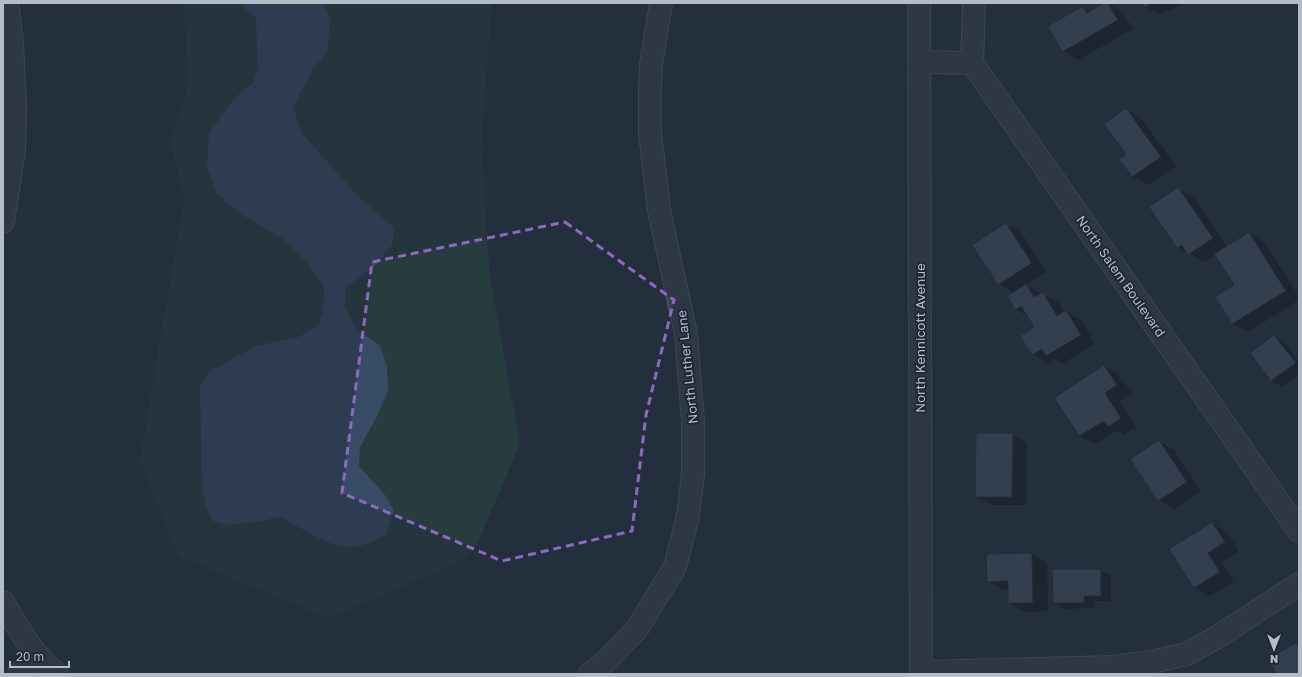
<svg xmlns="http://www.w3.org/2000/svg" width="1302" height="677" font-family="'Golos Text',sans-serif">
<style>
.green{fill:#263c3f}
.water{fill:#394c67}
.shadow{fill:#0007}
.building{fill:#455162;stroke:#1f2835}
.lines{fill:none;stroke-linecap:round;stroke-linejoin:round}
.minor-casing{stroke:#565f6c;stroke-width:24}
.minor{stroke:#38414e;stroke-width:22}
.marked{fill:none;stroke:#9266c3;stroke-width:3;stroke-dasharray:8 5;stroke-linejoin:round}
.labels{text-anchor:middle;dominant-baseline:central;stroke-width:3.5;stroke-linejoin:round;paint-order:stroke}
.street-label{font-size:13px;fill:#b4bcc9;stroke:#1d2633}
</style>
<rect width="100%" height="100%" fill="#242f3e"/>
<polygon class="green" points="184,3 492,3 481,145 490,277 520,444 477,545 456,564 328,618 178,556 140,461 163,321 185,198 171,144 188,84"/>
<path class="water" d="M239,3H324L330,18L328,49L311,73L293,107L301,132L356,194L394,228L392,245L378,263L361,277L346,286L345,306L355,328L380,346L387,366L388,391L376,418L360,447L359,466L385,495L394,511L386,535C377,539 368,544 359,546C333,553 301,526 278,516L264,521L226,525L213,521L206,507L202,486L200,385L212,370L256,346L299,337L319,324L323,311L324,286L306,262L283,239L239,213L216,193L207,166L209,134L224,112L237,96L253,83L258,69L256,18Z"/>
<g class="shadow">
<polygon points="1106,3 1122,11 1133,29 1078,60 1063,51 1083,7 1091,11"/>
<polygon points="1143,3 1184,3 1160,15 1145,7"/>
<polygon points="1126,109 1141,118 1176,166 1148,185 1133,177 1120,159 1127,154"/>
<polygon points="1178,189 1194,197 1227,247 1249,233 1264,242 1299,297 1299,300 1248,332 1232,324 1216,298 1235,286 1216,255 1204,262 1178,247"/>
<polygon points="1006,224 1021,232 1046,272 1026,285 1058,302 1064,313 1066,312 1081,320 1095,344 1062,364 1054,359 1048,363 1033,354 1036,327 1029,317 1016,309 1014,293 999,284"/>
<polygon points="1274,336 1284,342 1299,361 1299,374 1282,387 1272,381 1251,354"/>
<polygon points="1104,366 1119,375 1132,394 1120,402 1136,427 1124,435 1117,430 1095,444 1080,436 1055,398"/>
<polygon points="1012,434 1027,443 1027,505 991,505 976,496"/>
<polygon points="1159,441 1174,450 1201,491 1174,509 1159,500"/>
<polygon points="1212,523 1227,532 1239,551 1222,562 1234,581 1210,596 1195,587"/>
<polygon points="1032,554 1047,563 1048,611 1024,612 1009,603 1009,590 1003,590 988,581"/>
<polygon points="1100,570 1111,575 1111,601 1094,601 1094,608 1064,609 1054,603"/>
</g>
<g class="building">
<polygon points="1104,3 1108,3 1118,20 1062,52 1048,26 1083,6 1087,13"/>
<polygon points="1142,3 1153,3 1144,7"/>
<polygon points="1126,108 1161,157 1132,177 1119,159 1126,154 1104,124"/>
<polygon points="1178,187 1213,238 1188,255 1182,245 1177,248 1149,207"/>
<polygon points="1006,223 1032,263 998,285 972,245"/>
<polygon points="1249,232 1286,291 1232,324 1215,297 1234,285 1214,254"/>
<polygon points="1026,284 1034,297 1043,292 1057,316 1066,310 1081,335 1046,356 1042,349 1032,355 1020,336 1034,327 1021,306 1015,310 1007,296"/>
<polygon points="1274,335 1296,363 1271,381 1250,353"/>
<polygon points="1104,365 1117,385 1105,393 1121,418 1108,427 1104,421 1079,436 1054,398"/>
<polygon points="976,433 1013,433 1012,497 975,497"/>
<polygon points="1159,440 1187,482 1158,501 1130,459"/>
<polygon points="1212,522 1225,542 1208,553 1220,572 1194,588 1169,549"/>
<polygon points="1032,553 1033,603 1008,603 1008,581 987,582 986,554"/>
<polygon points="1052,569 1101,569 1101,596 1084,596 1084,603 1053,603"/>
<polygon points="1296,643 1299,648 1299,674 1276,674 1268,658"/>
</g>
<g class="lines">
<defs>
<g id="minor">
<polyline points="919,3 921,674"/>
<polyline points="920,62 972,63 1299,531"/>
<polyline points="972,63 974,3"/>
<polyline points="3,222 14,149 15,105 12,43 7,3"/>
<path d="M3,602C18,628 33,655 57,674"/>
<polyline points="921,672 1113,667 1152,662 1187,654 1219,636 1299,584"/>
<polyline points="19,674 37,656"/>
<polyline points="590,674 606,661 637,629 675,567 688,516 693,474 693,422 686,334 659,210 650,133 650,89 651,64 661,3"/>
</g>
</defs>
<use href="#minor" class="minor-casing"/>
<use href="#minor" class="minor"/>
</g>
<path d="M0 0H1302V677H0ZM565,222L674,300L646,415L632,531L502,561L342,493L372,262Z" fill="#242f3e" fill-opacity=".55" fill-rule="evenodd"/>
<path class="marked" d="M565,222L674,300L646,415L632,531L502,561L342,493L372,262Z"/>
<g class="labels">
<g class="street-label">
<text transform="translate(1121 276) rotate(55)">North Salem Boulevard</text>
<text transform="translate(920 338) rotate(-90)">North Kennicott Avenue</text>
<text transform="translate(687 367) rotate(-96)">North Luther Lane</text>
</g>
</g>
<rect width="1302" height="677" fill="none" stroke="#b4bcc9" stroke-width="8"/>
<g transform="translate(1274 649) rotate(180)" stroke="#1d2633" stroke-width="3" paint-order="stroke">
<path d="M0-3L7 15L0 10L-7 15Z" fill="#b4bcc9"/>
<text y="-6" font-size="11" font-weight="bold" text-anchor="middle" fill="#b4bcc9">N</text>
</g>
<path d="M10 661v6h59v-6" fill="none" stroke="#b4bcc9" stroke-width="2"/>
<text x="16" y="661" font-size="12" fill="#b4bcc9" stroke="#1d2633" stroke-width="3" paint-order="stroke">20 m</text>
</svg>
